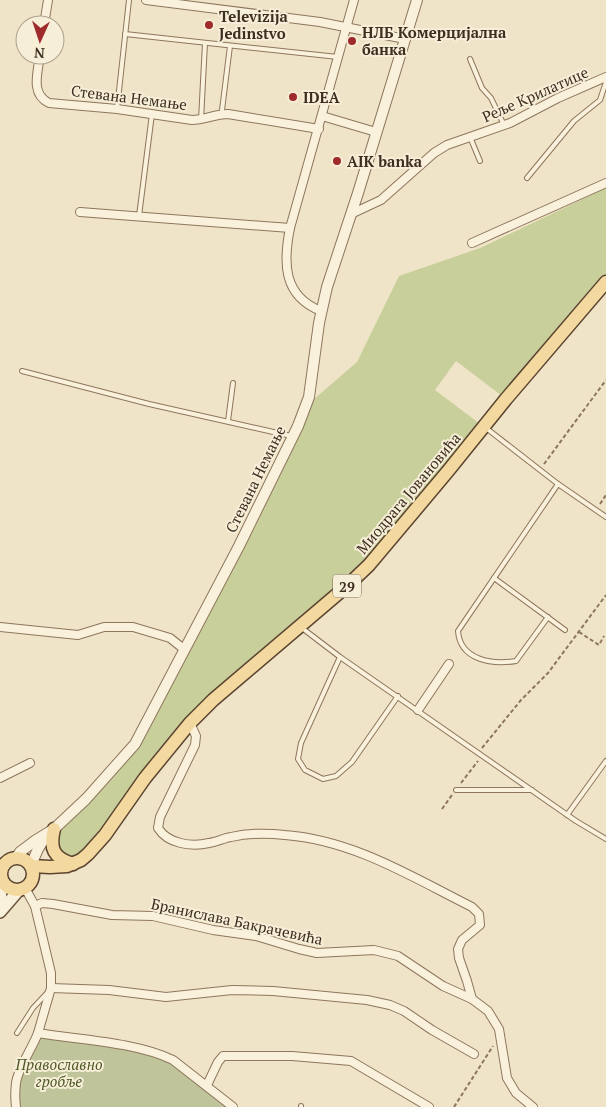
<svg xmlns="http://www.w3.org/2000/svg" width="606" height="1107" font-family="'PT Serif',serif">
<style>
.green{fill:#c9cf9b}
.cemetery{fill:#bfc49a}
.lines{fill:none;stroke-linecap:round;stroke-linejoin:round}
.service-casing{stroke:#8d765c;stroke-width:6}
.minor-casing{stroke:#8d765c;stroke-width:10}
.tertiary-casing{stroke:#8d765c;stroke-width:12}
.secondary-casing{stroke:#6f573f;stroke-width:14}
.primary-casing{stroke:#5b4430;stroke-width:15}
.path{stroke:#8d765c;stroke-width:2;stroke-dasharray:4 2.5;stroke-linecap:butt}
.service{stroke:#faf1dc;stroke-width:4}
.minor{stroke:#faf1dc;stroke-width:8}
.tertiary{stroke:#faf1dc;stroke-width:10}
.secondary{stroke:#faf1dc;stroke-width:11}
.primary{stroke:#f3d9a0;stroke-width:12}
.poi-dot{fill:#9e2a2b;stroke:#f7eed8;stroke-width:2}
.labels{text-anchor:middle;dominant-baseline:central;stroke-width:4;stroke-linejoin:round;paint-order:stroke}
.shield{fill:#f7eed8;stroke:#756857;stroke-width:1}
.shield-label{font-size:14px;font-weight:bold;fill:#3d2e20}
.poi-label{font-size:15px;font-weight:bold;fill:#3d2e20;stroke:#f7eed8;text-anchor:start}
.street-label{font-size:15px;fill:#3d2e20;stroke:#f7eed8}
.park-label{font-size:15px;font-style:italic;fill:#4d5a26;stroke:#f7eed8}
</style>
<rect width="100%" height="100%" fill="#f0e4c8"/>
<polygon class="green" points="606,188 606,282 506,399 456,361 435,390 484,427 378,554 213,700 88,854 64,861 52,837 130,752 306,406 357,362 399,276 480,248"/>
<polygon class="cemetery" points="38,1033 163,1055 233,1107 16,1107 16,1082"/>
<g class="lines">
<defs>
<g id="service">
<polyline points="125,34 338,57"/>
<polyline points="470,59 482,88 491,98 504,125"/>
<polyline points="117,109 129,0"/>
<polyline points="223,114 222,110 230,46"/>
<polyline points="201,120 205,43"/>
<polyline points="470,137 480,161"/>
<polyline points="527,178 574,121 600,100 606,82"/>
<polyline points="139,216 152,114"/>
<polyline points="22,371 149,404 291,436"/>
<polyline points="228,421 233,383"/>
<polyline points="486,428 558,484 606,517"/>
<polyline points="494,578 565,630"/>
<path d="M548,617L516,661C492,665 460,660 458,631L558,484"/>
<polyline points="302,628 340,657 576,821 606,839"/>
<polyline points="340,657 301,743 298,759 305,770 323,779 336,776 352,762 398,696"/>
<polyline points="456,790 532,790"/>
<polyline points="567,815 606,761"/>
<polyline points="17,1033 33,1008 48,992"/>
<polyline points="301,1107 301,1106"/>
</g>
<g id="minor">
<polyline points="146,0 320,22 405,39"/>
<polyline points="44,25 48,0"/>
<path d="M40,55C38,72 30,94 49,103L117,109L192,120C204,120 215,114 228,114L319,129"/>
<polyline points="322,116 376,132"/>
<polyline points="80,212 290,228"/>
<polyline points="351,214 381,200 434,153 447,145 510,123 558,98 606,77"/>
<polyline points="472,243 606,183"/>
<path d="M321,311C283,296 283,263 290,228L354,0"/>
<polyline points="0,627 78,635 104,627 133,627 170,638 185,650"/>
<polyline points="418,710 449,664"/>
<path d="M190,723L196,736L195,745L160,817L158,828C168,844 191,847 209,843C217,842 224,838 231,837C248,833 267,833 285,835C353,840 412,877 472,907L479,914L480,925L462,940L458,949L459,958L467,981L472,999"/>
<polyline points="0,778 30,763"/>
<path d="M25,888L35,906L51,973V988L38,1033C80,1040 136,1042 173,1060L233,1107"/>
<polyline points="35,906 42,903 53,904 112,915 153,916 213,930 256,936 299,949 317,953 374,950 398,956 443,986 472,999 488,1011 499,1029 507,1078 516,1093 533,1107"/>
<polyline points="51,988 109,990 166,997 232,990 273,991 367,1000 390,1005 404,1011 432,1030 474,1054"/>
<polyline points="207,1085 218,1062 223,1056 292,1056 351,1061 429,1107"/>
<path d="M16,1107C15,1099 15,1091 16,1083C18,1068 32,1049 38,1033"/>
</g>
<g id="tertiary">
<polyline points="16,858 20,852 36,840 54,829 86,799 135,744 239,546 298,426 309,397 319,323 327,287 358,193 417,0"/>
<polyline points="31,865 38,849 46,836"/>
</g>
<g id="secondary">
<polyline points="0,903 2,879"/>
<polyline points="0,912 19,890"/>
</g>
<g id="primary">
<path d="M54,829C49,849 54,858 73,864"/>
<circle cx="17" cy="874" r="16"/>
<polyline points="31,866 50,867 67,866 81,860 88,854 105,835 145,778 190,723 213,700 347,586 369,565 448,471 506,399 606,282"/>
</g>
</defs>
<use href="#service" class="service-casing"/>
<use href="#minor" class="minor-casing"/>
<use href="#tertiary" class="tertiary-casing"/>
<use href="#secondary" class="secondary-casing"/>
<use href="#primary" class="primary-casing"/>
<g class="path">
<polyline points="544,464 606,380"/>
<polyline points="600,504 606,495"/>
<polyline points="579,632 599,645 604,636"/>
<polyline points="482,748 521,700 548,673 606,595"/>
<polyline points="461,783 478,761"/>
<polyline points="442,809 452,795"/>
<polyline points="454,1107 493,1046"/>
</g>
<use href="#service" class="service"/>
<use href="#minor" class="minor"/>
<use href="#tertiary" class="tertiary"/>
<use href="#secondary" class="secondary"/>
<use href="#primary" class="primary"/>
</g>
<g class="poi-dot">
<circle cx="209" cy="25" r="5"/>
<circle cx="352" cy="41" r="5"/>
<circle cx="293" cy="97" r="5"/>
<circle cx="337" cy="161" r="5"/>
</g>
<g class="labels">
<rect class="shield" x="333" y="574.5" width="28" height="23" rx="4"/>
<g class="shield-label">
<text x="347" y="586">29</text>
</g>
<g class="poi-label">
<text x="219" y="16">Televizija<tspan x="219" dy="17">Jedinstvo</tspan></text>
<text x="362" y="32">НЛБ Комерцијална<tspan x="362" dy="17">банка</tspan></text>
<text x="303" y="97">IDEA</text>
<text x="347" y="161">AIK banka</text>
</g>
<g class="street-label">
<text transform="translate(535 94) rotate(-24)">Реље Крилатице</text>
<text transform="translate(129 97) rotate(7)">Стевана Немање</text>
<text transform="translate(255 479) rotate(-64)">Стевана Немање</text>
<text transform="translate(408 493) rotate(-50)">Миодрага Јовановића</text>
<text transform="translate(237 921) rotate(12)">Бранислава Бакрачевића</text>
</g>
<g class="park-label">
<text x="59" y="1064">Православно<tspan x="59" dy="17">гробље</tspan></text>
</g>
</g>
<g transform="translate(40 40) rotate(183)"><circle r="24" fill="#f7eed8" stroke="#ada18e"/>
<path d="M0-4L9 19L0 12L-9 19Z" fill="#9e2a2b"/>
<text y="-8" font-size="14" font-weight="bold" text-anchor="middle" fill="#3d2e20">N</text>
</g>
</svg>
